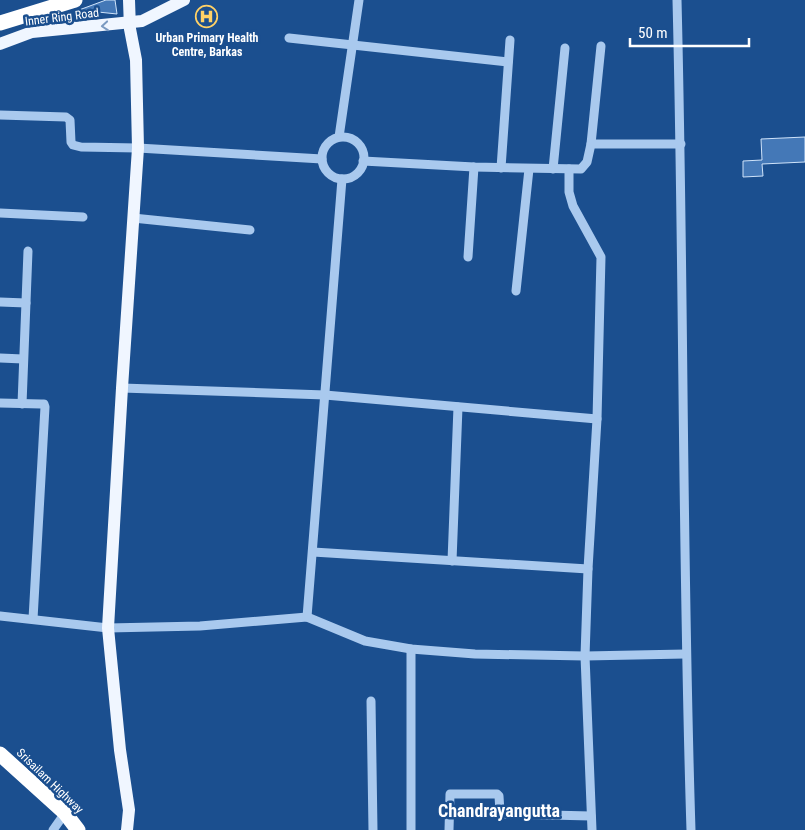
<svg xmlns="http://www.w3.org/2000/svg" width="805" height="830" font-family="'Roboto Condensed',sans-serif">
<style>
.building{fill:#4478b7;stroke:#cfe3fa}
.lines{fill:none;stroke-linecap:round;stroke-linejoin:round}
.minor{stroke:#a9c9ee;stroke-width:9}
.major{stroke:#f0f6ff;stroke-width:12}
.highway{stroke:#fff;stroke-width:15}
.oneway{stroke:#7b9ac1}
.labels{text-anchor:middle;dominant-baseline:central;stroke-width:5;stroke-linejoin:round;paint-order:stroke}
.street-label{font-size:12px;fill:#fff;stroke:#1b4f8f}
.poi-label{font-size:12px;font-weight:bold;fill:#fff;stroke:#1b4f8f}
.district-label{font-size:18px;font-weight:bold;fill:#fff;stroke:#1b4f8f}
</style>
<rect width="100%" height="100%" fill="#1b4f8f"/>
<g class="building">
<polygon points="106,0 115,0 117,14 79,10"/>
<polygon points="805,137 805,162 762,164 763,176 743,177 743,161 762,160 761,139"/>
</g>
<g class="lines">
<g class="minor">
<path d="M677,0C684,277 682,553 691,830"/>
<polyline points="289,38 508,62"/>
<polyline points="0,115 66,117 70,120 71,142 73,145 81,147 138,148 322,159"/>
<polyline points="339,137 359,0"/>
<circle cx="343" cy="158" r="21"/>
<polyline points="591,144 601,46"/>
<polyline points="363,161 474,167 581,169 587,162 591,144 681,144"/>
<polyline points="501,168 510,40"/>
<polyline points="553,169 565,48"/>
<polyline points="569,169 569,192 573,206 601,257 597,419 588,569 585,656 592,830"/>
<polyline points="0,213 83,217"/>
<polyline points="133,218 250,230"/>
<polyline points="468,257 474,167"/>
<polyline points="516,291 529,169"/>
<polyline points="0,302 26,303"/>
<polyline points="0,358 23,359"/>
<polyline points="122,388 325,395 597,419"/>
<polyline points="0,403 41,404 44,404 45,407 33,619"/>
<polyline points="22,404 28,251"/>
<polyline points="313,552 588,569"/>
<polyline points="452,561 458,407"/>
<polyline points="0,616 108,628 200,626 307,617 365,641 411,649 475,654 585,656 685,654"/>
<polyline points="307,617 342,179"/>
<polyline points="411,649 411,830"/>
<polyline points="371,701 373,830"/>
<polyline points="53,830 65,813"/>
<polyline points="449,830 450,794 497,794 499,796 500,812 504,814 591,816"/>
</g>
<g class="major">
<polyline points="0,44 32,32 142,21 184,0"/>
<polyline points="127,830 129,810 120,750 108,628 122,388 138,148 136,60 130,29 129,0"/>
</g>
<g class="highway">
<polyline points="0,23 75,0"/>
<polyline points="0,754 65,813 78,830"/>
</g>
</g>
<defs><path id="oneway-chevron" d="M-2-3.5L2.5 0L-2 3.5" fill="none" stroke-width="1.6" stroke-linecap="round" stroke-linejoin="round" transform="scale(1.25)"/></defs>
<use class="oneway" href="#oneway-chevron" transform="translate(105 26) rotate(175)"/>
<defs>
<symbol id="hospital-ring" viewBox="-11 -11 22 22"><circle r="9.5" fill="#1b4f8f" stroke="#ffd166" stroke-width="1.5"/><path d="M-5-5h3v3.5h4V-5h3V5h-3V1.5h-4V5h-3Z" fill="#ffd166"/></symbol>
</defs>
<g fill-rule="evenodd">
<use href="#hospital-ring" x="194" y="4" width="25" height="25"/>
</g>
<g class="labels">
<g class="street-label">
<text transform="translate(62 17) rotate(-7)">Inner Ring Road</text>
<text transform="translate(50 781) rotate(44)">Srisailam Highway</text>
</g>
<g class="poi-label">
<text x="207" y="38">Urban Primary Health<tspan x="207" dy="14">Centre, Barkas</tspan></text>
</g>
<g class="district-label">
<text x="499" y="810">Chandrayangutta</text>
</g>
</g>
<path d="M630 38v8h119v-8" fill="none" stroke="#ffffff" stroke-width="2.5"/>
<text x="638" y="38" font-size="15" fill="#ffffff" stroke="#1b4f8f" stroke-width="4" paint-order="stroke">50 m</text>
</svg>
